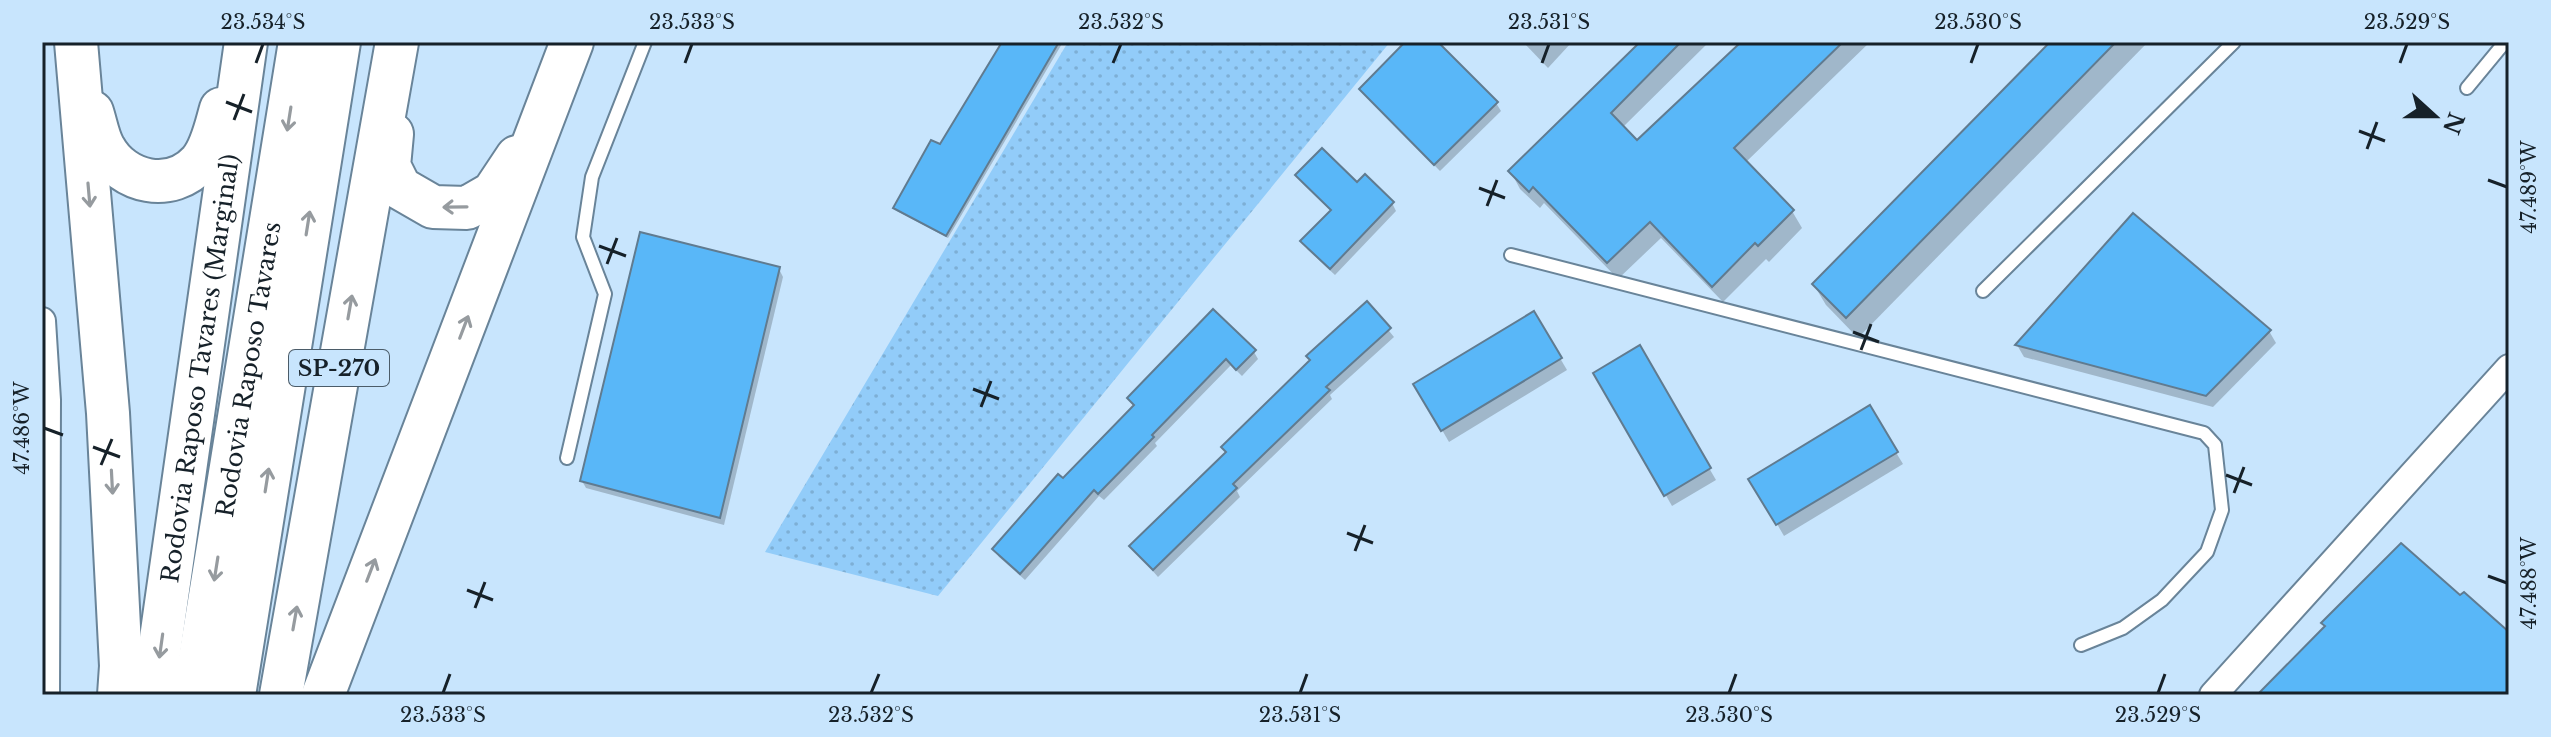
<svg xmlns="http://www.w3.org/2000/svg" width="2551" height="737" font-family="'Libre Baskerville',serif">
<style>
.green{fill:url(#green-dots)}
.shadow{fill:#0003}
.building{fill:#59b7f8;stroke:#607b90;stroke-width:2}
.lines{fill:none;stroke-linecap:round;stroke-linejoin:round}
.service-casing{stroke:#698499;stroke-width:16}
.minor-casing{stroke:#698499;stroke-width:30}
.trunk-casing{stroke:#698499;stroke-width:46}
.motorway-casing{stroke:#698499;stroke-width:48}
.service{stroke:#fff;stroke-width:12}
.minor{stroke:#fff;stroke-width:26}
.trunk{stroke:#fff;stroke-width:42}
.motorway{stroke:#fff;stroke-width:44}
.oneway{stroke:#969b9f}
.ticks{fill:none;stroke:#162129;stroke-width:3}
.labels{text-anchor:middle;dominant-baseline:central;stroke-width:6;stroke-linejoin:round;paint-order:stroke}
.shield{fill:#c8e5fd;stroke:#4b5c69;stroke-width:2}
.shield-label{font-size:22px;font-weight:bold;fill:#162129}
.street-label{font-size:24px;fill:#162129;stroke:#c8e5fd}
.neatline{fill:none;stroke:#162129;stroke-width:3}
.ticks-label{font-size:20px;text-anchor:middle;fill:#162129}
</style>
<defs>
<pattern id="green-dots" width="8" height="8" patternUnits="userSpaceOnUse" patternTransform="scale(2)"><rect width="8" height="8" fill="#92ccf9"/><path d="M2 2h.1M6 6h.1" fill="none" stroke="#7dafd5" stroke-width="1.8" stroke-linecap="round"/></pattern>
</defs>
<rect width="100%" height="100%" fill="#c8e5fd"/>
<polygon class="green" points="1068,42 1390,42 938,596 765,552"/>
<g class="shadow">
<polygon points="1004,42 1063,42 948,238 897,211 895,208 941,146"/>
<polygon points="1408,42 1435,42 1496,103 1501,111 1440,171 1366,96 1362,89"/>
<polygon points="1523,42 1572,42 1548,68"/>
<polygon points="1637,42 1709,42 1622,128 1637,143 1743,42 1870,42 1745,163 1792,211 1802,228 1769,262 1766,259 1723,302 1661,238 1618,279 1544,203 1540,208 1520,189 1511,172 1639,45"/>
<polygon points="2052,42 2148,42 1858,338 1826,305 1814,285"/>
<polygon points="1297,176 1357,185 1392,203 1396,211 1335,275 1307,249 1303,241 1332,212 1302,183"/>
<polygon points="779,269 783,277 724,525 586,488 582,481"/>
<polygon points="1367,304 1394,337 1330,395 1332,399 1237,491 1240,497 1158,577 1131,546 1227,453"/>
<polygon points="1213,312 1254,352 1258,359 1242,376 1231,365 1155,443 1157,446 1104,500 1099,496 1025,580 999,557 994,550 1133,406 1129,398"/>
<polygon points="1534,314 1567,370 1449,442 1416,385"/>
<polygon points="2269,331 2276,343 2213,407 2024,357 2017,345"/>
<polygon points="1639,348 1716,480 1672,506 1596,373"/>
<polygon points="1869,408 1903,464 1784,536 1751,479"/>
</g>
<g class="building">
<polygon points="1002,42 1059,42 946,236 893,208 931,140 940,144"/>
<polygon points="1405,42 1438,42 1498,102 1434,165 1359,89"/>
<polygon points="1640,42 1681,42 1611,113 1637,140 1741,42 1843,42 1734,148 1794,210 1758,246 1755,243 1712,287 1650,222 1607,263 1533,187 1529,192 1508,171"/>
<polygon points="2050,42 2116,42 1846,318 1812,284"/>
<polygon points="1322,148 1357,182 1365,174 1394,202 1330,269 1300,241 1331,210 1295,175"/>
<polygon points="2133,213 2271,330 2206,396 2015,345"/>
<polygon points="640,232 780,267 720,518 580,481"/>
<polygon points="1367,301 1391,328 1326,387 1330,390 1233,484 1237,488 1153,570 1129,546 1226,452 1221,447 1310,360 1306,356"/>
<polygon points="1213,309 1256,350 1236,370 1226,359 1152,435 1154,437 1098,494 1094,490 1020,574 992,549 1058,474 1063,478 1134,405 1127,398"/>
<polygon points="1534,311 1562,358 1441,431 1413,384"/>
<polygon points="1640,345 1711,468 1664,496 1593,373"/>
<polygon points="1870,405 1898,452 1776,525 1748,479"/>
<polygon points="2401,543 2460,595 2464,592 2509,632 2509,695 2257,695 2325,626 2321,623"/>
</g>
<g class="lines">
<defs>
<g id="service">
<polyline points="2467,88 2505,42"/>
<polyline points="1511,255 2204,433 2215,445 2222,510 2207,552 2162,600 2123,628 2081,645"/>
<polyline points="1983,291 2234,42"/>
<polyline points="567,458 605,294 583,237 592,177 645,42"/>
</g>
<g id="minor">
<polyline points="42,321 47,400 46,695"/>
<polyline points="2213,695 2509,368"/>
</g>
<g id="trunk">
<polyline points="76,42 108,413 121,666 119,695"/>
<path d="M92,112C96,124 98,138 104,148C123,183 171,194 200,162C212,148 216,126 221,109"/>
<polyline points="392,134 389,166 400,188 433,207 467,208 493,193 517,157"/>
<path id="s1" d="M153,695L246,42"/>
<polyline points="281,695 397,42"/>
<polyline points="323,695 572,42"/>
</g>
<g id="motorway">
<path id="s2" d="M195,695L301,42"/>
<polyline points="233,695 338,42"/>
</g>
</defs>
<use href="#service" class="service-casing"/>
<use href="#minor" class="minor-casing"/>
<use href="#trunk" class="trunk-casing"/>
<use href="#motorway" class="motorway-casing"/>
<use href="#service" class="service"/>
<use href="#minor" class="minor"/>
<use href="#trunk" class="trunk"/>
<use href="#motorway" class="motorway"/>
</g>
<defs><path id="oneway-shaft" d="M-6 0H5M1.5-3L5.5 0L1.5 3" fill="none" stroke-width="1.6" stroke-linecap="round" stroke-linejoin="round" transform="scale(2)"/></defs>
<g class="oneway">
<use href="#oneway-shaft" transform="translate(289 119) rotate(99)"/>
<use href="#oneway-shaft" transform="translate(89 195) rotate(85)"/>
<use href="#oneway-shaft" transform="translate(455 207) rotate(179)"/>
<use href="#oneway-shaft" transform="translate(308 223) rotate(-81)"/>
<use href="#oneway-shaft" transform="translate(350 307) rotate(-80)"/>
<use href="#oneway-shaft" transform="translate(464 327) rotate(-69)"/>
<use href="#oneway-shaft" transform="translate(267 480) rotate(-81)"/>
<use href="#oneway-shaft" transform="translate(112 482) rotate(87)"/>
<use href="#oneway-shaft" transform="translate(216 569) rotate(99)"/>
<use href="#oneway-shaft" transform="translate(371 570) rotate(-69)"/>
<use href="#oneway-shaft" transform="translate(295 618) rotate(-80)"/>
<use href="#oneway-shaft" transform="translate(161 646) rotate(98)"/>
</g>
<path class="ticks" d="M256,63L263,44M685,63L692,44M1113,63L1121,44M1542,63L1549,44M1971,63L1978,44M2400,63L2407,44M226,102L252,112M234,120L244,94M2359,131L2385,141M2367,149L2377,122M2488,180L2507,187M1479,188L1505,198M1487,206L1497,180M599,246L626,256M607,264L617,238M1853,332L1879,342M1861,350L1871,324M973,389L999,399M981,407L991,381M44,428L63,435M93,447L120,457M101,465L112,439M2226,475L2252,485M2234,493L2244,467M1347,533L1373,543M1355,551L1365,525M2488,576L2507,583M467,590L493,600M475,608L485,582M443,693L450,674M871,693L879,674M1300,693L1307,674M1729,693L1736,674M2158,693L2165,674"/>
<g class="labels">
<rect class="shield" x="289" y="350" width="100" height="36" rx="6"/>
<g class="shield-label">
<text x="339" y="368">SP-270</text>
</g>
<g class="street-label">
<text stroke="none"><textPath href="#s2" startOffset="330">Rodovia Raposo Tavares</textPath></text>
<text stroke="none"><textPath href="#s1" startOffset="330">Rodovia Raposo Tavares (Marginal)</textPath></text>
</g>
</g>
<rect width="2551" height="737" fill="none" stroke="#c8e5fd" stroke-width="88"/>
<g transform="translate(2435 116) rotate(111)" stroke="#c8e5fd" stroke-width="6" paint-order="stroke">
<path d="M0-6L14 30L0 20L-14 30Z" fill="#162129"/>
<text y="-12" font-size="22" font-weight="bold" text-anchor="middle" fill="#162129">N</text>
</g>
<rect x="44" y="44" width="2463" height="649" class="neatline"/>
<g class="ticks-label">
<text x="263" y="29">23.534°S</text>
<text x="692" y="29">23.533°S</text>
<text x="1121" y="29">23.532°S</text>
<text x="1549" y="29">23.531°S</text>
<text x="1978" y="29">23.530°S</text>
<text x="2407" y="29">23.529°S</text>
<text transform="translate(2529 187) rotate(-90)" y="7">47.489°W</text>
<text transform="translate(22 428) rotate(-90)" y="7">47.486°W</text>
<text transform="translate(2529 583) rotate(-90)" y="7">47.488°W</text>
<text x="443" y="722">23.533°S</text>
<text x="871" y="722">23.532°S</text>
<text x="1300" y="722">23.531°S</text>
<text x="1729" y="722">23.530°S</text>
<text x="2158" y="722">23.529°S</text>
</g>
</svg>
